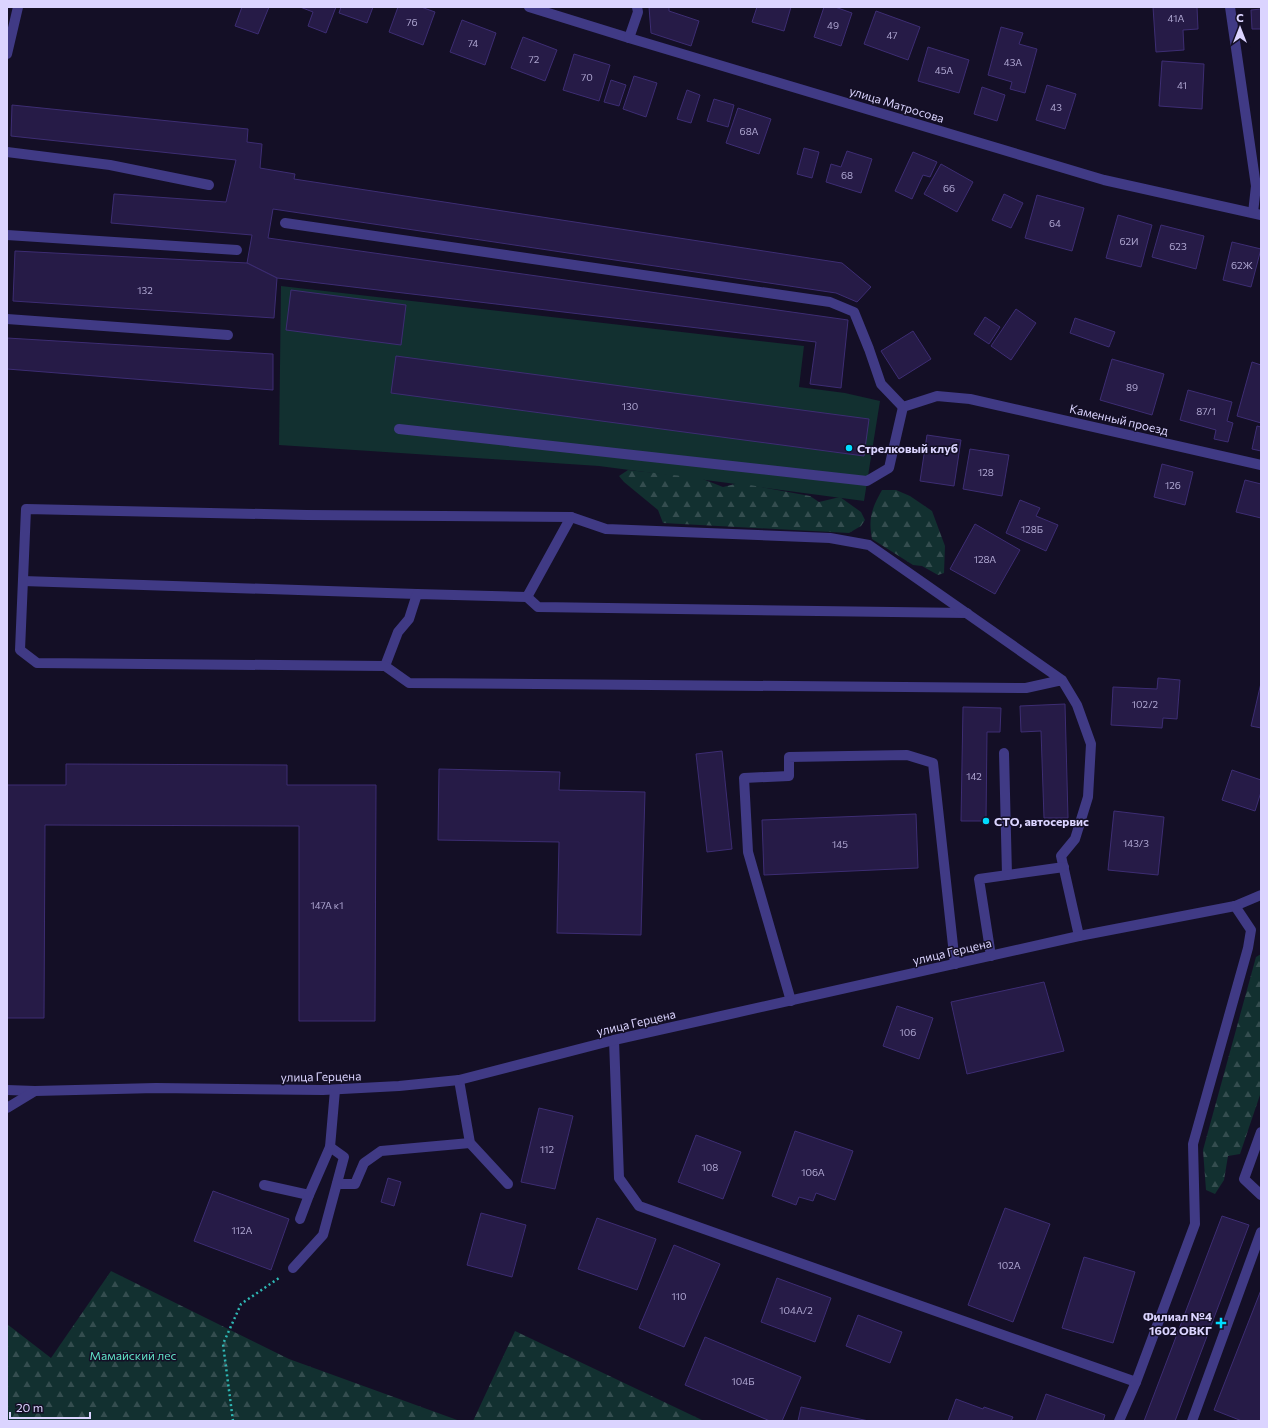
<svg xmlns="http://www.w3.org/2000/svg" width="1268" height="1428" font-family="Commissioner,sans-serif">
<style>
.grass{fill:#123030}
.forest{fill:url(#forest-firs)}
.building{fill:#261b47;stroke:#3d2d73}
.lines{fill:none;stroke-linecap:round;stroke-linejoin:round}
.path{stroke:#2fb8b5;stroke-width:2.5;stroke-dasharray:2 3;stroke-linecap:butt}
.minor{stroke:#403a85;stroke-width:10}
.poi-dot{fill:#00dcff;stroke:#140f26;stroke-width:1.5}
.labels{text-anchor:middle;dominant-baseline:central;stroke-width:3;stroke-linejoin:round;paint-order:stroke}
.number-label{font-size:10px;fill:#aea6d1}
.street-label{font-size:12px;fill:#dbd4ff;stroke:#140f26}
.poi-label{font-size:12px;font-weight:bold;fill:#dbd4ff;stroke:#140f26;text-anchor:start}
.park-label{font-size:12px;fill:#5fe0c5;stroke:#140f26}
</style>
<defs>
<pattern id="forest-firs" width="22" height="20" patternUnits="userSpaceOnUse"><rect width="22" height="20" fill="#123030"/><path d="M5 1l3.5 6h-7zM16 11l3.5 6h-7z" fill="#344d4f"/></pattern>
</defs>
<rect width="100%" height="100%" fill="#140f26"/>
<polygon class="grass" points="281,286 804,346 799,387 845,393 880,401 864,501 599,466 279,445"/>
<g class="forest">
<polygon points="628,470 700,478 723,487 739,483 810,496 819,502 840,497 861,512 865,520 861,526 849,533 663,523 658,510 624,482 619,476"/>
<path d="M882,490H896L910,496L932,511L945,546L944,573L938,575L922,566L913,565L872,539C868,518 872,508 882,490Z"/>
<polygon points="1261,954 1261,1092 1240,1154 1228,1156 1224,1180 1215,1194 1206,1190 1203,1150 1256,957"/>
<polygon points="111,1271 289,1359 460,1421 7,1421 7,1324 51,1358"/>
<polygon points="515,1331 704,1421 473,1421"/>
</g>
<g class="building">
<polygon points="242,7 269,7 258,34 235,26"/>
<polygon points="300,7 336,7 326,33 308,26 313,12"/>
<polygon points="341,7 373,7 367,23 339,13"/>
<polygon points="398,7 421,7 435,12 423,45 389,32"/>
<polygon points="649,7 669,7 669,11 699,21 691,46 651,33"/>
<polygon points="757,7 791,7 784,31 752,22"/>
<polygon points="824,7 835,7 852,13 841,46 814,37"/>
<polygon points="1153,7 1197,7 1198,29 1183,30 1184,50 1156,52"/>
<polygon points="1261,9 1261,29 1252,29 1251,10"/>
<polygon points="876,11 920,27 908,60 864,44"/>
<polygon points="462,20 496,33 485,65 450,52"/>
<polygon points="1001,27 1023,33 1019,44 1037,49 1025,93 1010,89 1012,82 988,75"/>
<polygon points="523,37 557,50 545,81 511,68"/>
<polygon points="928,47 969,60 959,93 918,81"/>
<polygon points="574,54 610,65 599,101 563,90"/>
<polygon points="1162,61 1204,64 1202,109 1159,106"/>
<polygon points="634,76 657,83 646,117 623,109"/>
<polygon points="611,80 626,85 619,106 604,102"/>
<polygon points="1047,85 1076,94 1065,129 1036,120"/>
<polygon points="982,87 1005,95 997,121 974,114"/>
<polygon points="687,90 700,95 691,123 677,119"/>
<polygon points="714,99 734,105 728,127 707,121"/>
<polygon points="12,105 248,129 247,142 262,144 260,168 295,174 294,179 842,263 871,287 857,302 836,293 273,209 268,238 848,320 841,388 810,384 816,342 277,278 247,263 252,235 111,223 114,194 226,202 236,160 11,136"/>
<polygon points="738,108 771,119 759,154 726,143"/>
<polygon points="804,148 819,152 812,178 797,174"/>
<polygon points="847,151 872,159 861,193 826,182 831,164 841,167"/>
<polygon points="913,152 937,162 930,177 923,175 912,199 895,191"/>
<polygon points="941,164 973,182 957,212 924,194"/>
<polygon points="1004,194 1023,203 1011,228 992,220"/>
<polygon points="1037,195 1084,208 1072,251 1025,238"/>
<polygon points="1118,215 1152,225 1141,267 1106,258"/>
<polygon points="1161,225 1204,236 1196,269 1152,257"/>
<polygon points="1232,242 1261,249 1251,287 1223,280"/>
<polygon points="15,251 247,263 277,278 274,318 13,301"/>
<polygon points="291,290 406,305 401,345 286,330"/>
<polygon points="1016,309 1036,323 1011,360 991,346"/>
<polygon points="985,317 1000,327 989,344 974,334"/>
<polygon points="1075,318 1115,332 1109,347 1070,333"/>
<polygon points="913,331 931,359 899,379 881,351"/>
<polygon points="7,338 273,354 273,390 7,369"/>
<polygon points="396,356 869,419 864,456 391,393"/>
<polygon points="1112,359 1164,374 1152,415 1100,400"/>
<polygon points="1252,362 1261,365 1261,423 1237,416"/>
<polygon points="1188,390 1232,402 1227,421 1233,423 1228,442 1214,439 1216,430 1180,420"/>
<polygon points="1257,426 1261,427 1261,451 1252,449"/>
<polygon points="927,435 961,440 954,486 920,481"/>
<polygon points="970,449 1009,455 1002,496 963,489"/>
<polygon points="1162,464 1193,472 1185,505 1154,497"/>
<polygon points="1245,480 1261,484 1261,518 1236,512"/>
<polygon points="1020,500 1040,508 1036,516 1058,525 1046,551 1006,533"/>
<polygon points="975,524 1020,550 995,594 950,569"/>
<polygon points="1158,678 1180,680 1177,719 1163,718 1162,728 1111,725 1113,687 1157,689"/>
<polygon points="1261,683 1261,728 1251,726"/>
<polygon points="1065,704 1068,818 1044,818 1041,731 1021,732 1020,706"/>
<polygon points="963,707 1001,708 1000,732 987,732 986,821 961,821"/>
<polygon points="722,751 732,849 707,852 696,754"/>
<polygon points="66,764 287,765 287,785 376,785 375,1021 299,1021 299,826 45,825 44,1018 7,1018 7,785 66,785"/>
<polygon points="439,769 560,772 559,790 645,792 641,935 557,933 559,842 438,840"/>
<polygon points="1232,770 1261,780 1261,792 1255,811 1222,800"/>
<polygon points="1114,811 1164,817 1158,875 1108,870"/>
<polygon points="916,814 918,868 764,875 762,820"/>
<polygon points="1044,982 1064,1051 967,1074 951,1002"/>
<polygon points="897,1006 933,1018 919,1059 883,1046"/>
<polygon points="539,1108 573,1116 555,1189 521,1182"/>
<polygon points="795,1131 853,1151 835,1200 816,1193 813,1201 799,1197 796,1205 772,1196"/>
<polygon points="696,1135 741,1152 723,1199 678,1182"/>
<polygon points="388,1178 401,1182 394,1206 381,1202"/>
<polygon points="213,1191 289,1219 271,1270 194,1241"/>
<polygon points="1005,1208 1050,1224 1013,1322 968,1305"/>
<polygon points="481,1213 526,1225 512,1277 467,1265"/>
<polygon points="1222,1216 1249,1225 1175,1421 1144,1421"/>
<polygon points="597,1218 656,1239 637,1290 578,1269"/>
<polygon points="674,1245 720,1264 684,1347 639,1328"/>
<polygon points="1084,1257 1135,1272 1113,1343 1062,1328"/>
<polygon points="777,1278 831,1298 815,1342 761,1322"/>
<polygon points="1261,1290 1261,1421 1242,1421 1214,1410"/>
<polygon points="858,1315 902,1332 890,1363 846,1346"/>
<polygon points="705,1337 801,1377 782,1421 770,1421 685,1385"/>
<polygon points="1046,1394 1105,1415 1103,1421 1036,1421"/>
<polygon points="956,1399 983,1409 984,1407 1013,1417 1011,1421 948,1421"/>
<polygon points="801,1407 869,1421 798,1421"/>
</g>
<g class="lines">
<polyline class="path" points="233,1421 223,1344 241,1304 279,1278"/>
<g class="minor">
<polyline points="529,7 629,38 1104,180 1261,215"/>
<polyline points="1230,7 1256,186 1253,213"/>
<polyline points="629,38 638,12 637,7"/>
<polyline points="7,54 18,7"/>
<polyline points="7,152 110,165 209,185"/>
<polyline points="285,223 830,302 854,312 869,349 881,384 903,407"/>
<polyline points="7,235 237,250"/>
<polyline points="7,319 228,335"/>
<polyline points="399,429 867,481 889,468 903,407 937,396 970,399 1261,465"/>
<polyline points="23,581 417,594"/>
<polyline points="527,597 538,607 967,613"/>
<polyline points="385,666 398,632 409,619 417,594 527,597 571,517"/>
<polyline points="1062,680 1026,688 409,683 385,666 37,663 20,650 26,509 307,515 571,517 606,529 830,538 869,545 1062,680 1077,705 1091,744 1088,797 1075,839 1061,856 1079,936"/>
<polyline points="1004,753 1007,875"/>
<polyline points="991,956 979,879 1064,867"/>
<polyline points="791,1001 748,852 744,778 789,776 789,757 907,755 933,763 955,964"/>
<polyline points="614,1040 619,1178 639,1206 1136,1382"/>
<polyline points="459,1080 470,1143 508,1184"/>
<polyline points="7,1090 35,1091 156,1088 323,1090 399,1086 459,1080 614,1040 717,1017 1079,936 1235,906 1261,895"/>
<polyline points="7,1108 35,1091"/>
<polyline points="1261,1132 1244,1179 1261,1195"/>
<polyline points="337,1184 355,1184 364,1163 381,1151 470,1143"/>
<polyline points="264,1185 309,1195"/>
<polyline points="300,1219 309,1195 330,1147 335,1090"/>
<polyline points="293,1268 323,1235 344,1157 330,1147"/>
<polyline points="1119,1421 1136,1382 1195,1224 1193,1144 1248,948 1251,930 1235,906"/>
<polyline points="1192,1421 1261,1232"/>
</g>
</g>
<g class="poi-dot">
<circle cx="849" cy="448" r="4"/>
<circle cx="986" cy="821" r="4"/>
<path d="M1219 1317h4v4h4v4h-4v4h-4v-4h-4v-4h4z"/>
</g>
<g class="labels">
<g class="number-label">
<text x="1176" y="18">41А</text>
<text x="412" y="22">76</text>
<text x="833" y="25">49</text>
<text x="892" y="35">47</text>
<text x="473" y="43">74</text>
<text x="534" y="59">72</text>
<text x="1013" y="62">43А</text>
<text x="944" y="70">45А</text>
<text x="587" y="77">70</text>
<text x="1182" y="85">41</text>
<text x="1056" y="107">43</text>
<text x="749" y="131">68А</text>
<text x="847" y="175">68</text>
<text x="949" y="188">66</text>
<text x="1055" y="223">64</text>
<text x="1129" y="241">62И</text>
<text x="1178" y="246">62З</text>
<text x="1242" y="265">62Ж</text>
<text x="145" y="290">132</text>
<text x="1132" y="387">89</text>
<text x="630" y="406">130</text>
<text x="1206" y="411">87/1</text>
<text x="986" y="472">128</text>
<text x="1173" y="485">126</text>
<text x="1032" y="529">128Б</text>
<text x="985" y="559">128А</text>
<text x="1145" y="704">102/2</text>
<text x="974" y="776">142</text>
<text x="1136" y="843">143/3</text>
<text x="840" y="844">145</text>
<text x="327" y="905">147А к1</text>
<text x="908" y="1032">106</text>
<text x="547" y="1149">112</text>
<text x="710" y="1167">108</text>
<text x="813" y="1172">106А</text>
<text x="242" y="1230">112А</text>
<text x="1009" y="1265">102А</text>
<text x="679" y="1296">110</text>
<text x="796" y="1310">104А/2</text>
<text x="743" y="1381">104Б</text>
</g>
<g class="street-label">
<text transform="translate(897 104) rotate(17)">улица Матросова</text>
<text transform="translate(1119 419) rotate(13)">Каменный проезд</text>
<text transform="translate(952 951) rotate(-13)">улица Герцена</text>
<text transform="translate(636 1022) rotate(-13)">улица Герцена</text>
<text transform="translate(321 1076) rotate(-1)">улица Герцена</text>
</g>
<g class="poi-label">
<text x="857" y="448">Стрелковый клуб</text>
<text x="994" y="821">СТО, автосервис</text>
<text x="1212" y="1316" text-anchor="end">Филиал №4<tspan x="1212" dy="14">1602 ОВКГ</tspan></text>
</g>
<g class="park-label">
<text x="133" y="1355">Мамайский лес</text>
</g>
</g>
<rect width="1268" height="1428" fill="none" stroke="#dbd4ff" stroke-width="16"/>
<g transform="translate(1240 28)" stroke="#140f26" stroke-width="3" paint-order="stroke">
<path d="M0-3L7 15L0 10L-7 15Z" fill="#dbd4ff"/>
<text y="-6" font-size="11" font-weight="bold" text-anchor="middle" fill="#dbd4ff">С</text>
</g>
<path d="M10 1412v6h80v-6" fill="none" stroke="#dbd4ff" stroke-width="2"/>
<text x="16" y="1412" font-size="12" fill="#dbd4ff" stroke="#140f26" stroke-width="3" paint-order="stroke">20 m</text>
</svg>
